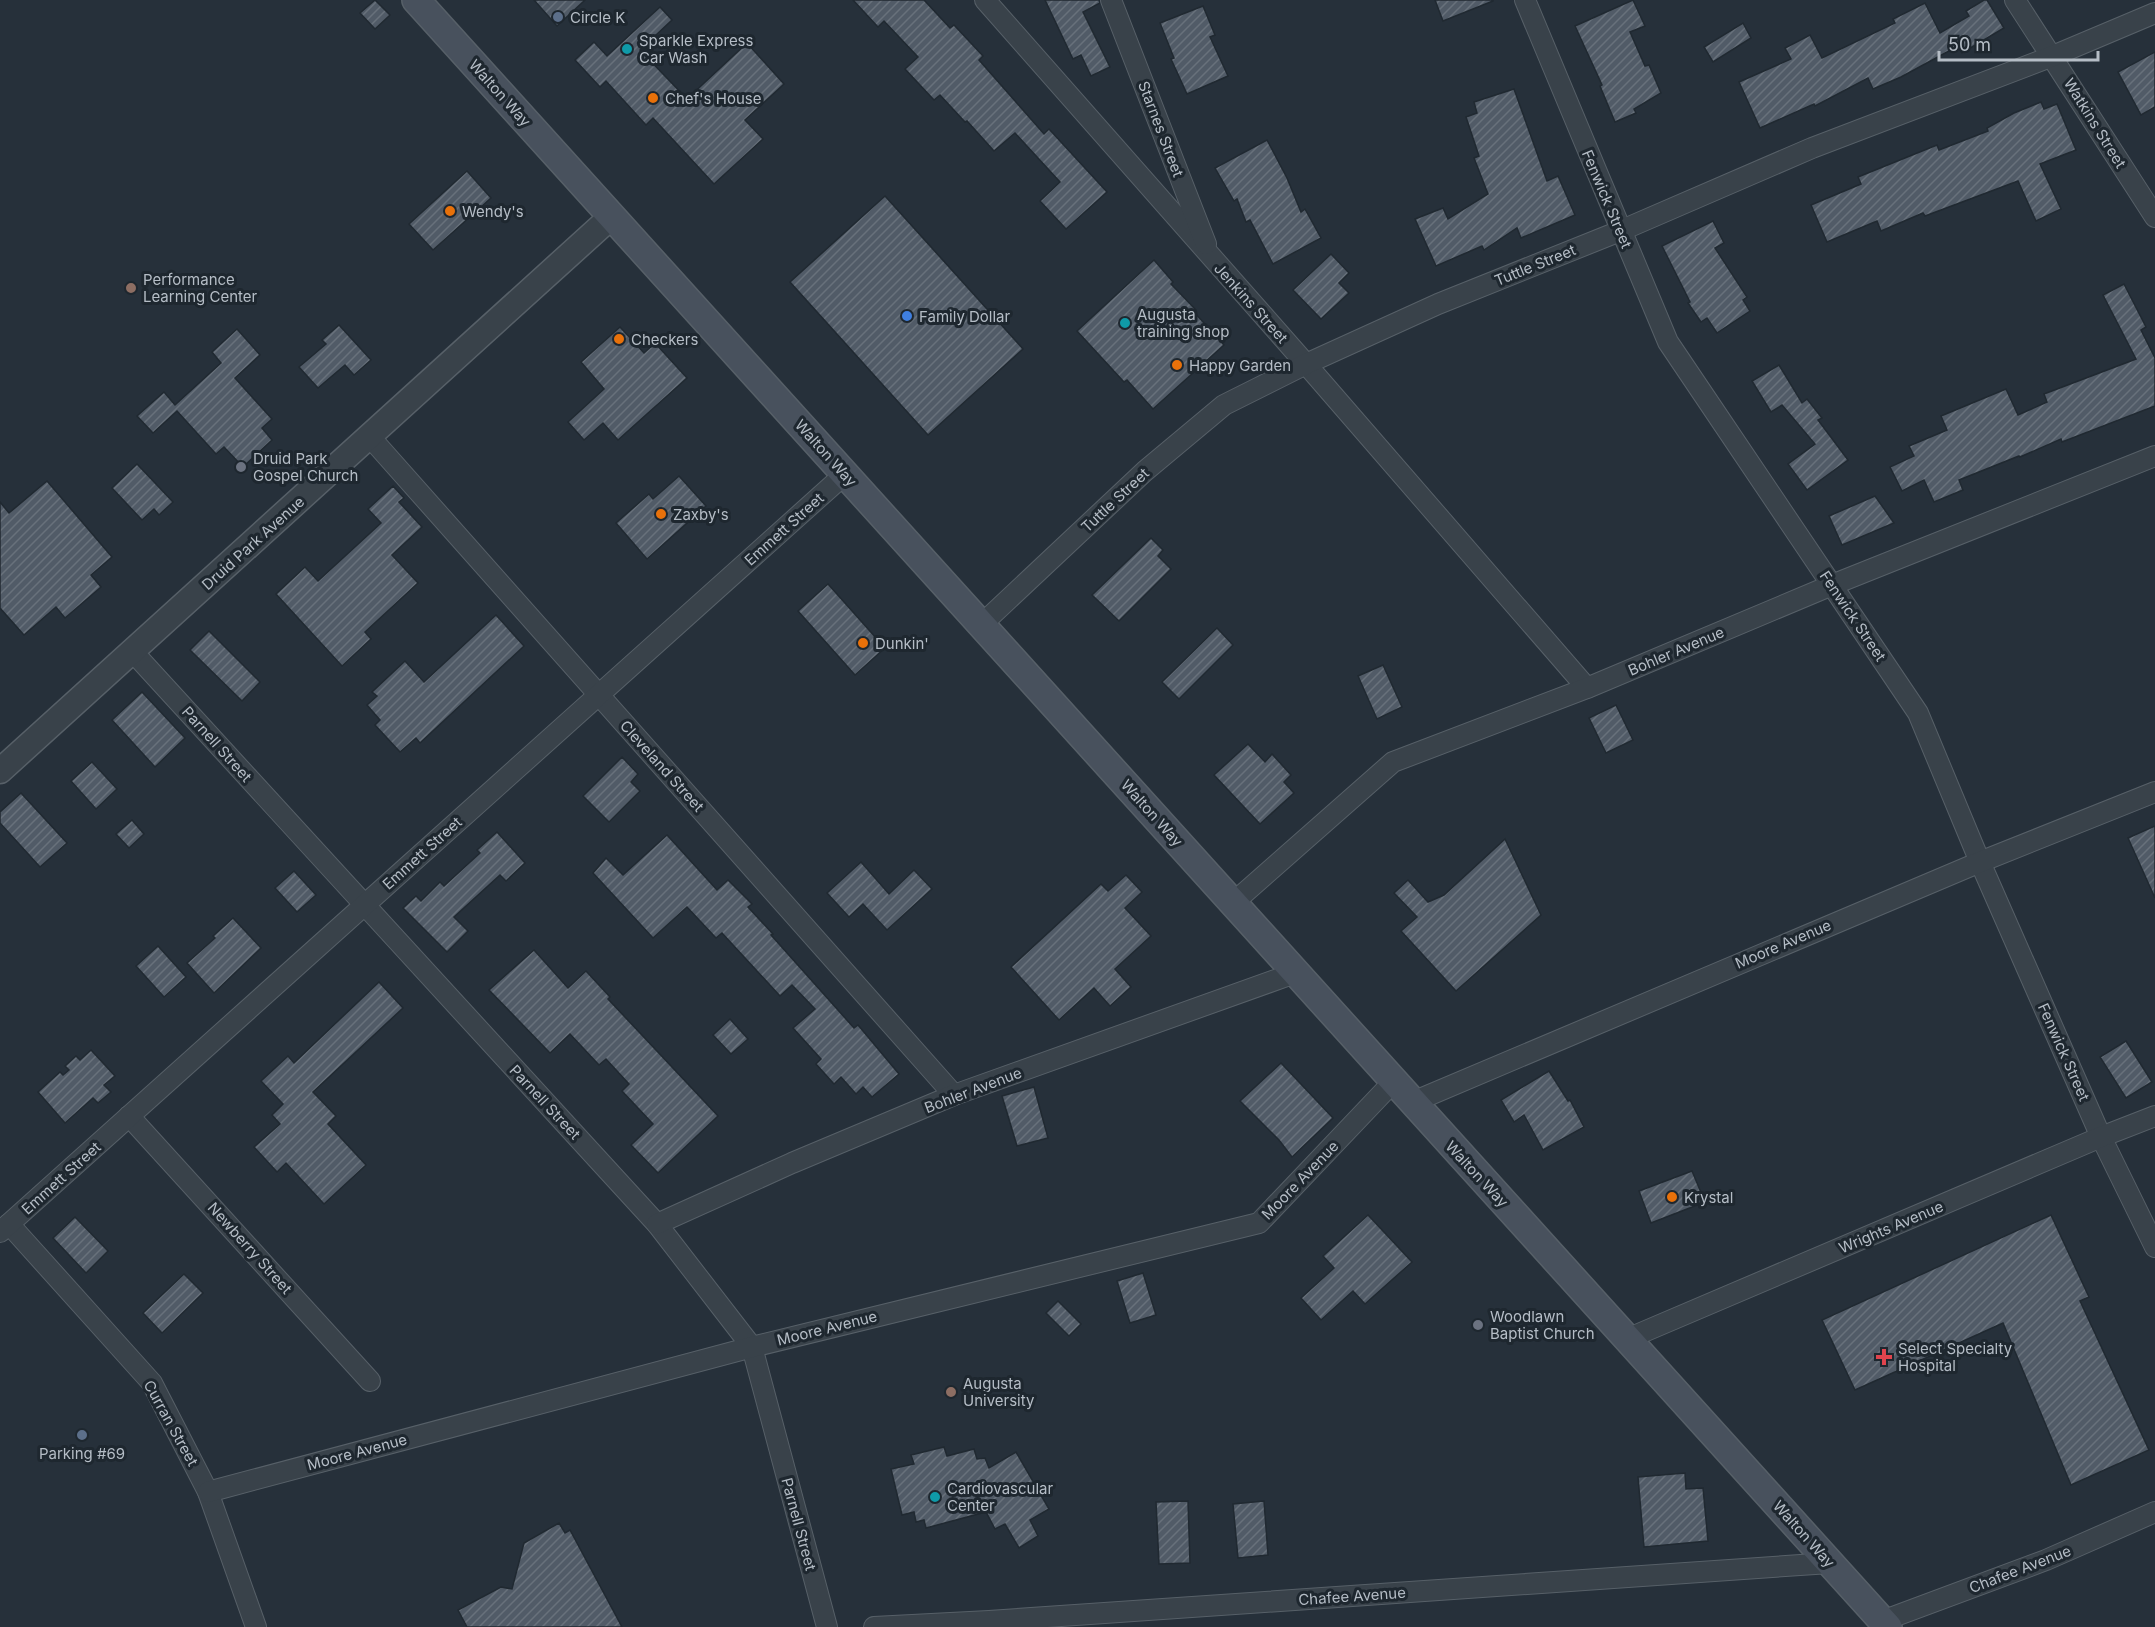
<svg xmlns="http://www.w3.org/2000/svg" width="2155" height="1627" font-family="Inter,sans-serif">
<style>
.building{fill:url(#building-hatch);stroke:#202931;stroke-width:1.5}
.lines{fill:none;stroke-linecap:round;stroke-linejoin:round}
.minor-casing{stroke:#576068;stroke-width:22}
.tertiary-casing{stroke:#576068;stroke-width:27}
.secondary-casing{stroke:#576068;stroke-width:30}
.minor{stroke:#39424a;stroke-width:20}
.tertiary{stroke:#39424a;stroke-width:24}
.secondary{stroke:#48515d;stroke-width:27}
.service-dot{fill:#5c6f8a;stroke:#1e272f;stroke-width:2}
.culture-dot{fill:#0f9aa8;stroke:#1e272f;stroke-width:2}
.food-dot{fill:#e8710a;stroke:#1e272f;stroke-width:2}
.education-dot{fill:#8d6e63;stroke:#1e272f;stroke-width:2}
.shop-dot{fill:#3f7fe0;stroke:#1e272f;stroke-width:2}
.worship-dot{fill:#6b7280;stroke:#1e272f;stroke-width:2}
.health-dot{fill:#e0444e;stroke:#1e272f;stroke-width:2}
.labels{text-anchor:middle;dominant-baseline:central;stroke-width:6;stroke-linejoin:round;paint-order:stroke}
.poi-label{font-size:15px;fill:#b5bdc6;stroke:#1e272f;text-anchor:start}
.street-label{font-size:15px;fill:#b5bdc6;stroke:#1e272f}
</style>
<defs>
<pattern id="building-hatch" width="6" height="6" patternUnits="userSpaceOnUse" patternTransform="scale(1.5)"><rect width="6" height="6" fill="#515b67"/><path d="M-1 1l2-2M0 6l6-6M5 7l2-2" fill="none" stroke="#68717b"/></pattern>
</defs>
<rect width="100%" height="100%" fill="#26303a"/>
<g class="building">
<polygon points="375,0 390,15 375,29 360,13"/>
<polygon points="534,0 585,0 557,26"/>
<polygon points="853,0 924,0 950,28 954,25 983,56 979,60 1044,134 1049,129 1107,192 1066,229 1040,201 1060,182 1015,133 994,151 967,121 965,122 940,95 934,100 905,69 918,57 884,21 878,27"/>
<polygon points="1045,0 1099,0 1100,3 1083,12 1110,67 1091,76 1081,55 1073,59"/>
<polygon points="1435,0 1493,0 1493,1 1443,21"/>
<polygon points="1633,0 1645,26 1630,32 1645,66 1649,65 1661,93 1634,109 1636,113 1615,122 1600,86 1602,85 1575,26"/>
<polygon points="1984,0 1987,0 2004,28 1962,53 1958,46 1901,77 1873,89 1868,78 1815,106 1814,104 1760,128 1739,82 1791,59 1785,48 1810,35 1822,58 1895,23 1893,19 1925,3 1940,33 1969,16 1966,11"/>
<polygon points="1203,6 1215,35 1210,37 1228,76 1187,94 1171,59 1174,58 1160,23"/>
<polygon points="660,7 672,20 640,50 687,99 747,43 784,84 745,120 763,139 714,184 653,118 646,125 606,81 600,87 575,60 594,42 607,56"/>
<polygon points="1743,23 1751,38 1713,62 1704,47"/>
<polygon points="2155,52 2155,107 2141,115 2118,72"/>
<polygon points="1514,89 1547,181 1558,176 1575,215 1521,238 1517,228 1484,250 1482,246 1436,266 1415,219 1443,208 1448,219 1488,194 1474,158 1479,156 1466,117 1477,113 1474,102"/>
<polygon points="2041,102 2044,109 2057,104 2076,150 2040,164 2061,209 2036,221 2018,181 1925,216 1923,213 1881,231 1877,221 1827,242 1811,205 1861,184 1858,177 1937,145 1939,150 1988,131 1987,128 2014,113"/>
<polygon points="1267,140 1287,178 1301,212 1305,209 1321,238 1273,264 1250,220 1246,222 1237,199 1234,201 1215,168"/>
<polygon points="467,171 491,198 433,250 409,224"/>
<polygon points="885,196 1023,349 928,435 790,282"/>
<polygon points="1713,221 1724,243 1715,248 1747,297 1743,300 1750,311 1717,333 1707,318 1701,322 1688,303 1690,302 1662,246"/>
<polygon points="1331,254 1349,273 1339,283 1349,293 1321,319 1293,290"/>
<polygon points="1154,260 1173,282 1171,284 1196,310 1194,312 1224,345 1153,409 1127,380 1124,382 1077,331"/>
<polygon points="2124,284 2146,327 2141,330 2155,358 2155,406 2062,442 2061,439 2020,457 2019,456 1959,480 1963,490 1934,502 1924,480 1902,491 1890,467 1914,456 1909,446 1947,430 1941,416 2006,389 2018,415 2047,402 2044,394 2136,359 2103,295"/>
<polygon points="339,325 371,360 354,375 345,365 318,388 299,367 326,344 322,340"/>
<polygon points="620,327 644,353 655,343 687,378 618,440 603,423 584,440 568,422 604,389 581,362"/>
<polygon points="237,329 260,355 235,378 272,419 262,428 272,440 243,467 224,447 216,454 177,411 153,433 137,416 164,392 175,405 221,363 212,352"/>
<polygon points="1779,365 1802,403 1807,399 1822,418 1818,420 1848,460 1807,490 1788,464 1815,444 1782,405 1771,412 1752,381"/>
<polygon points="137,464 173,502 159,515 154,509 142,520 112,488"/>
<polygon points="679,476 706,506 647,559 616,523 649,494 653,499"/>
<polygon points="47,481 112,557 91,575 101,587 65,618 56,607 24,635 0,608 0,502 9,513"/>
<polygon points="393,486 404,498 399,502 422,527 392,555 418,583 365,632 371,639 342,666 276,594 305,567 318,581 381,523 368,509"/>
<polygon points="1875,496 1894,523 1842,545 1829,516"/>
<polygon points="1151,538 1163,550 1158,556 1171,569 1119,621 1092,595"/>
<polygon points="828,584 885,648 855,675 798,611"/>
<polygon points="496,615 524,646 420,743 416,738 400,752 375,725 380,720 367,705 377,696 372,692 405,661 424,682"/>
<polygon points="1217,628 1233,645 1179,699 1162,682"/>
<polygon points="209,631 260,682 242,701 190,650"/>
<polygon points="1383,665 1402,707 1377,719 1358,676"/>
<polygon points="142,692 185,738 155,767 112,720"/>
<polygon points="1616,705 1633,740 1606,753 1589,718"/>
<polygon points="1248,744 1265,762 1272,754 1291,775 1284,782 1294,793 1260,824 1214,775"/>
<polygon points="622,757 638,774 631,782 640,791 609,822 583,796"/>
<polygon points="92,762 117,789 96,809 71,781"/>
<polygon points="21,793 67,843 40,867 0,823 0,812"/>
<polygon points="132,820 144,834 129,848 116,834"/>
<polygon points="2155,826 2155,898 2128,838"/>
<polygon points="497,832 525,863 506,881 500,875 454,917 468,931 447,952 403,908 416,896 421,901 440,882 444,886 480,853 477,850"/>
<polygon points="667,835 717,890 728,880 752,904 748,907 773,934 771,935 854,1028 858,1025 899,1074 872,1097 863,1087 856,1094 841,1077 834,1084 816,1064 821,1059 793,1028 815,1009 792,985 780,996 722,933 716,938 687,907 653,938 593,873 606,858 623,875"/>
<polygon points="1505,839 1541,915 1456,991 1401,931 1417,917 1394,893 1408,880 1428,902 1444,895"/>
<polygon points="861,862 889,894 914,870 932,889 887,930 863,904 849,917 827,893"/>
<polygon points="294,871 316,895 297,912 275,888"/>
<polygon points="1126,875 1142,892 1125,908 1151,936 1115,969 1131,987 1110,1006 1094,988 1059,1020 1011,967 1101,884 1108,891"/>
<polygon points="233,918 261,948 214,993 187,963 215,938 213,936"/>
<polygon points="158,946 186,977 164,997 136,966"/>
<polygon points="534,950 568,988 586,971 610,997 608,999 718,1116 658,1173 631,1145 653,1124 622,1091 629,1084 606,1059 599,1065 570,1034 550,1053 489,990"/>
<polygon points="379,982 403,1008 313,1092 336,1116 328,1124 366,1165 324,1204 286,1163 277,1172 254,1147 280,1124 272,1115 283,1104 261,1081 288,1056 294,1063"/>
<polygon points="730,1019 748,1039 731,1054 713,1035"/>
<polygon points="2126,1041 2152,1082 2126,1098 2100,1057"/>
<polygon points="91,1050 115,1076 104,1085 111,1092 98,1103 93,1098 65,1123 38,1092 60,1072 63,1075 69,1070 65,1066 76,1056 80,1060"/>
<polygon points="1281,1063 1333,1118 1292,1157 1279,1140 1240,1101"/>
<polygon points="1549,1071 1568,1101 1570,1100 1584,1127 1543,1150 1524,1115 1514,1122 1501,1100"/>
<polygon points="1034,1087 1048,1138 1017,1146 1002,1096"/>
<polygon points="1692,1171 1705,1202 1651,1223 1639,1191"/>
<polygon points="1368,1215 1412,1262 1365,1304 1353,1291 1321,1320 1301,1298 1334,1268 1323,1256"/>
<polygon points="2051,1215 2089,1297 2080,1301 2149,1450 2071,1485 2003,1323 1855,1390 1822,1320"/>
<polygon points="75,1217 108,1251 86,1273 53,1238"/>
<polygon points="1143,1273 1156,1315 1130,1323 1117,1281"/>
<polygon points="184,1274 203,1293 162,1333 143,1313"/>
<polygon points="1058,1301 1081,1324 1069,1336 1046,1313"/>
<polygon points="944,1447 947,1456 974,1449 977,1459 985,1458 989,1468 1016,1452 1049,1509 1030,1520 1038,1536 1019,1548 1005,1524 995,1529 986,1512 926,1528 924,1520 916,1522 914,1512 902,1515 891,1469 914,1464 911,1455"/>
<polygon points="1685,1473 1686,1489 1703,1488 1708,1541 1644,1547 1638,1477"/>
<polygon points="1188,1501 1190,1563 1159,1564 1156,1502"/>
<polygon points="1264,1501 1268,1555 1238,1558 1233,1504"/>
<polygon points="559,1523 565,1533 570,1530 622,1627 467,1627 458,1610 501,1587 512,1589 524,1543"/>
</g>
<g class="lines">
<defs>
<g id="minor">
<polyline points="985,0 1306,364 1587,688"/>
<polyline points="1111,0 1206,244"/>
<polyline points="1525,0 1668,342 1918,713 1980,862 2101,1137 2155,1247"/>
<polyline points="2015,0 2155,217"/>
<polyline points="370,437 954,1095"/>
<polyline points="981,625 1145,471 1224,405 1306,364 1438,304 1620,231 1812,148 2053,56 2155,13"/>
<polyline points="133,652 657,1224 752,1347 827,1627"/>
<polyline points="1233,903 1393,762 1587,688 1832,585 2155,456"/>
<polyline points="1413,1102 1980,862 2155,792"/>
<polyline points="129,1116 370,1381"/>
<polyline points="9,1224 152,1383 208,1492 256,1627"/>
<polyline points="657,1224 792,1163 954,1095 1295,973"/>
<polyline points="0,1232 845,474"/>
<polyline points="1627,1339 2101,1137 2155,1116"/>
<polyline points="208,1492 752,1347 1259,1223 1394,1081"/>
<polyline points="1882,1621 2046,1560 2155,1512"/>
<polyline points="874,1627 989,1621 1830,1563"/>
</g>
<polyline id="tertiary" points="0,771 611,217"/>
<polyline id="secondary" points="416,0 1888,1627"/>
</defs>
<use href="#minor" class="minor-casing"/>
<use href="#tertiary" class="tertiary-casing"/>
<use href="#secondary" class="secondary-casing"/>
<use href="#minor" class="minor"/>
<use href="#tertiary" class="tertiary"/>
<use href="#secondary" class="secondary"/>
</g>
<g class="service-dot">
<circle cx="558" cy="17" r="6"/>
<circle cx="82" cy="1435" r="6"/>
</g>
<g class="culture-dot">
<circle cx="627" cy="49" r="6"/>
<circle cx="1125" cy="323" r="6"/>
<circle cx="935" cy="1497" r="6"/>
</g>
<g class="food-dot">
<circle cx="653" cy="98" r="6"/>
<circle cx="450" cy="211" r="6"/>
<circle cx="619" cy="339" r="6"/>
<circle cx="1177" cy="365" r="6"/>
<circle cx="661" cy="514" r="6"/>
<circle cx="863" cy="643" r="6"/>
<circle cx="1672" cy="1197" r="6"/>
</g>
<g class="education-dot">
<circle cx="131" cy="288" r="6"/>
<circle cx="951" cy="1392" r="6"/>
</g>
<circle class="shop-dot" cx="907" cy="316" r="6"/>
<g class="worship-dot">
<circle cx="241" cy="467" r="6"/>
<circle cx="1478" cy="1325" r="6"/>
</g>
<path class="health-dot" d="M1881 1348h6v6h6v6h-6v6h-6v-6h-6v-6h6z"/>
<g class="labels">
<g class="poi-label">
<text x="570" y="17">Circle K</text>
<text x="639" y="40">Sparkle Express<tspan x="639" dy="17">Car Wash</tspan></text>
<text x="665" y="98">Chef's House</text>
<text x="462" y="211">Wendy's</text>
<text x="143" y="279">Performance<tspan x="143" dy="17">Learning Center</tspan></text>
<text x="1137" y="314">Augusta<tspan x="1137" dy="17">training shop</tspan></text>
<text x="919" y="316">Family Dollar</text>
<text x="631" y="339">Checkers</text>
<text x="1189" y="365">Happy Garden</text>
<text x="253" y="458">Druid Park<tspan x="253" dy="17">Gospel Church</tspan></text>
<text x="673" y="514">Zaxby's</text>
<text x="875" y="643">Dunkin'</text>
<text x="1684" y="1197">Krystal</text>
<text x="1490" y="1316">Woodlawn<tspan x="1490" dy="17">Baptist Church</tspan></text>
<text x="1898" y="1348">Select Specialty<tspan x="1898" dy="17">Hospital</tspan></text>
<text x="963" y="1383">Augusta<tspan x="963" dy="17">University</tspan></text>
<text x="82" y="1453" text-anchor="middle">Parking #69</text>
<text x="947" y="1488">Cardiovascular<tspan x="947" dy="17">Center</tspan></text>
</g>
<g class="street-label">
<text transform="translate(500 93) rotate(48)">Walton Way</text>
<text transform="translate(2095 123) rotate(58)">Watkins Street</text>
<text transform="translate(1161 129) rotate(69)">Starnes Street</text>
<text transform="translate(1607 199) rotate(67)">Fenwick Street</text>
<text transform="translate(1535 265) rotate(-22)">Tuttle Street</text>
<text transform="translate(1251 303) rotate(48)">Jenkins Street</text>
<text transform="translate(826 453) rotate(48)">Walton Way</text>
<text transform="translate(1115 500) rotate(-43)">Tuttle Street</text>
<text transform="translate(784 529) rotate(-42)">Emmett Street</text>
<text transform="translate(253 543) rotate(-42)">Druid Park Avenue</text>
<text transform="translate(1853 616) rotate(56)">Fenwick Street</text>
<text transform="translate(1676 651) rotate(-23)">Bohler Avenue</text>
<text transform="translate(217 744) rotate(48)">Parnell Street</text>
<text transform="translate(662 766) rotate(48)">Cleveland Street</text>
<text transform="translate(1152 813) rotate(48)">Walton Way</text>
<text transform="translate(422 853) rotate(-42)">Emmett Street</text>
<text transform="translate(1783 944) rotate(-23)">Moore Avenue</text>
<text transform="translate(2064 1052) rotate(66)">Fenwick Street</text>
<text transform="translate(973 1090) rotate(-21)">Bohler Avenue</text>
<text transform="translate(545 1102) rotate(47)">Parnell Street</text>
<text transform="translate(1477 1174) rotate(47)">Walton Way</text>
<text transform="translate(61 1178) rotate(-42)">Emmett Street</text>
<text transform="translate(1300 1180) rotate(-46)">Moore Avenue</text>
<text transform="translate(1891 1227) rotate(-23)">Wrights Avenue</text>
<text transform="translate(250 1248) rotate(48)">Newberry Street</text>
<text transform="translate(827 1328) rotate(-14)">Moore Avenue</text>
<text transform="translate(171 1423) rotate(61)">Curran Street</text>
<text transform="translate(357 1452) rotate(-15)">Moore Avenue</text>
<text transform="translate(799 1524) rotate(75)">Parnell Street</text>
<text transform="translate(1804 1534) rotate(48)">Walton Way</text>
<text transform="translate(2020 1569) rotate(-21)">Chafee Avenue</text>
<text transform="translate(1352 1596) rotate(-4)">Chafee Avenue</text>
</g>
</g>
<path d="M1939 51v9h159v-9" fill="none" stroke="#b5bdc6" stroke-width="3"/>
<text x="1948" y="51" font-size="18" fill="#b5bdc6" stroke="#1e272f" stroke-width="4.5" paint-order="stroke">50 m</text>
</svg>
